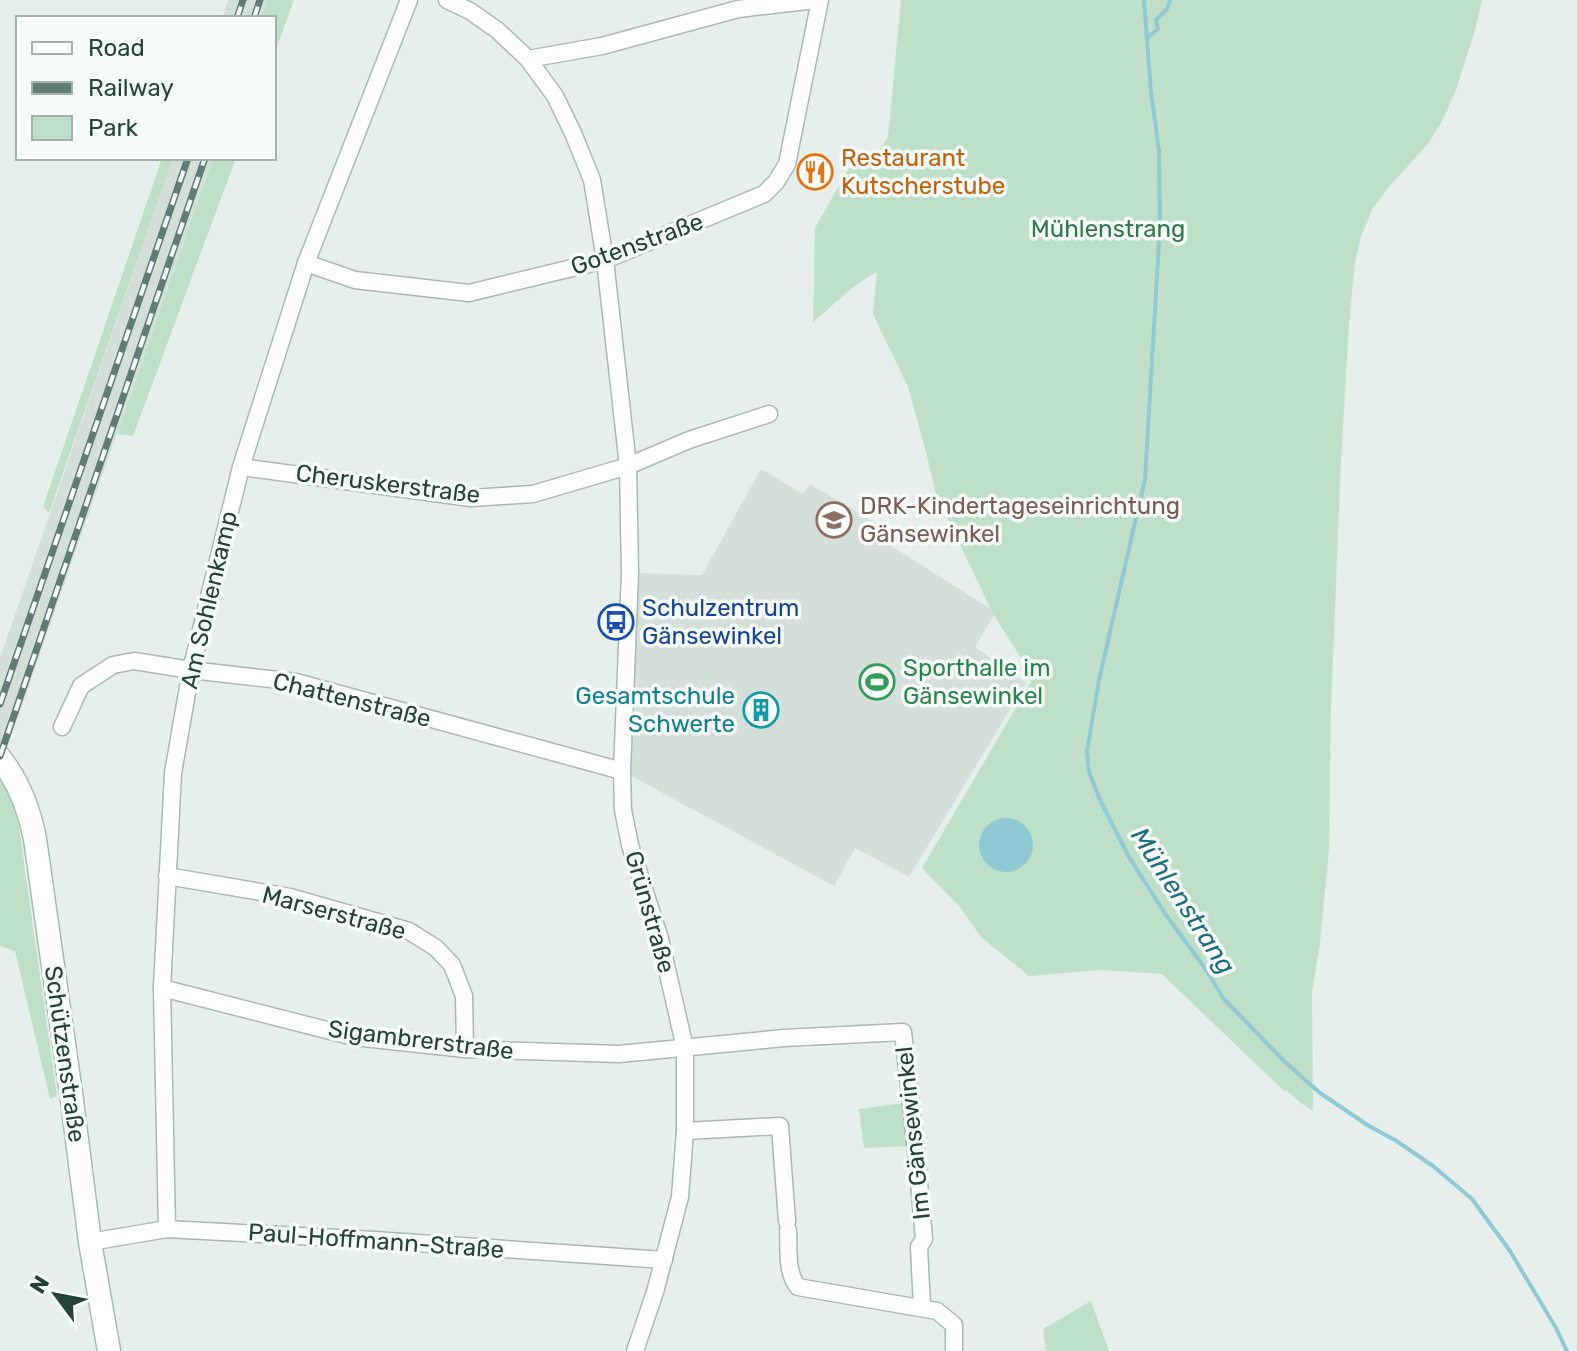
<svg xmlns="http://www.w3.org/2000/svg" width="1577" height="1351" font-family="Rubik,sans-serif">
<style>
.built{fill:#d4dfda}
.green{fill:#bfe0c8}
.water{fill:#8ec9d4}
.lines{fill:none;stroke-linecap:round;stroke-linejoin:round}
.stream{stroke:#8ec9d4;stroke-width:4}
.minor-casing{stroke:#a8b8b2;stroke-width:19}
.secondary-casing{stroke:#a4bbb3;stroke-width:25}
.minor{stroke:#fff;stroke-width:16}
.secondary{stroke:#fff;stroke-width:22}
.rail-casing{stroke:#5f7d75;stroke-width:7}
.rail{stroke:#f7fbf9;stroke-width:4;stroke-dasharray:12;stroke-linecap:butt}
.labels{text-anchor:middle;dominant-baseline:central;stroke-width:7;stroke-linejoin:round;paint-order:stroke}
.food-label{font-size:24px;fill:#c56008;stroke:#f7fbf9;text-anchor:start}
.park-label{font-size:24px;fill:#2d7a4b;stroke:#f7fbf9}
.street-label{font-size:24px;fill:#24423a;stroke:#f7fbf9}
.education-label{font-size:24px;fill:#785e54;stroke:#f7fbf9;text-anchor:start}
.transit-label{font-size:24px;fill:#164399;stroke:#f7fbf9;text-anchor:start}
.leisure-label{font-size:24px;fill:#27864d;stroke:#f7fbf9;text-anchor:start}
.culture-label{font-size:24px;fill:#0d838f;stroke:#f7fbf9;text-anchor:end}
.water-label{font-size:26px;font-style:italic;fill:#1c6f80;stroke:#f7fbf9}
</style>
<rect width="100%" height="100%" fill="#e6efeb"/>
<g class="built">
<polygon points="228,0 267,0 261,18 222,18"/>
<polygon points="173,158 213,158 0,768 0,658"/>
<polygon points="761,469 803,494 810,484 877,524 872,534 996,612 975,647 1026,683 909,877 855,848 834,886 622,771 630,573 702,575"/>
</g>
<g class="green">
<polygon points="267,0 294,0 274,55 274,18 261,18"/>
<path d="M901,0H1482L1475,30L1456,90L1442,121L1428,144L1386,190L1372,210L1361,236L1355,262L1349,324L1341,461L1331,706L1329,850L1320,942L1312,993L1313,1111L1301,1103L1286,1090L1284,1091L1162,974L1099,970L1029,976L981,937L960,907L922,868L1031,682L1029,670L993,614L936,494L926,452L908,387L873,314L877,272C853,284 834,305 813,322L815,228L849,168L873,161L888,137Z"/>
<polygon points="162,158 173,158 49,513 43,507"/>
<polygon points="213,158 236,158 133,436 117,434"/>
<polygon points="0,771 15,799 57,1096 50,1099 15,951 0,946"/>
<polygon points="904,1103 908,1146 864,1148 859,1109"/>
<polygon points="1091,1301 1109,1351 1046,1351 1043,1329"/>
</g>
<circle class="water" cx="1006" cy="845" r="27"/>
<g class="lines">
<g class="stream">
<polyline points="1144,0 1151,92 1159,151 1160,226 1145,479 1099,680 1087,751 1089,772 1101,802 1129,857 1166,915 1207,971 1223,998 1284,1061 1320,1093 1369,1126 1395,1140 1433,1166 1472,1199 1510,1251 1556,1328 1567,1351"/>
<polyline points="1148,37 1158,29 1156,20 1167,9 1170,1"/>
</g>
<defs>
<g id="minor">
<polyline points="447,0 470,11 497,30 528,59 555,96 573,133 592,180 605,260 628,466 630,573 622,771 623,810 630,845 660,939 685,1048 685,1131 680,1197 655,1292 635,1351"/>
<polyline points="528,59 602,46 738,9 816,0"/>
<polyline points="306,263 355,280 469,293 605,260 764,194 776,182 787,164 820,0"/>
<polyline points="241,467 471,498 533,494 628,466 689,440 769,414"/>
<polyline points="62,727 81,686 113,665 134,661 191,670 296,682 622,771"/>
<polyline points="167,876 290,897 409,931 436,948 452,965 464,996 465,1049"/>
<polyline points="162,988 354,1037 465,1049 619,1054 784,1038 903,1032 917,1160 924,1239 919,1247 922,1308"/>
<polyline points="685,1131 780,1126 787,1221"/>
<polyline points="167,1229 162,988 173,773 191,670 241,467 306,263 409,0"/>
<path d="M788,1230C789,1248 786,1273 798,1287L937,1311L954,1325V1351"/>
<polyline points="90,1242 167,1229 374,1240 664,1260"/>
</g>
<path id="secondary" d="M0,758C19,782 29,808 35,839L71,1093L90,1242L109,1351"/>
</defs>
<use href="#minor" class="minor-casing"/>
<use href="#secondary" class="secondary-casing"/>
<use href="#minor" class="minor"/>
<use href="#secondary" class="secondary"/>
<defs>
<g id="rail">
<polyline points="237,18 243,0"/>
<polyline points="254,18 260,0"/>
<polyline points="0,704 188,158"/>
<polyline points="0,756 205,158"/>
</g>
</defs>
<use href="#rail" class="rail-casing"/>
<use href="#rail" class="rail"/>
</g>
<defs>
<symbol id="restaurant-ring" viewBox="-11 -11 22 22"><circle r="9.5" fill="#f7fbf9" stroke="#e8710a" stroke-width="1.5"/><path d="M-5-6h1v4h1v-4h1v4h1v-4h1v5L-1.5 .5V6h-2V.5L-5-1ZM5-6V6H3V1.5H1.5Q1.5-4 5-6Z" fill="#e8710a"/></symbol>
<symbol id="school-ring" viewBox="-11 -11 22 22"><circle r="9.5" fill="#f7fbf9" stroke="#8d6e63" stroke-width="1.5"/><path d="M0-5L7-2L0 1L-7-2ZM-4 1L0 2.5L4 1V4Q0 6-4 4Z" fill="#8d6e63"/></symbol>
<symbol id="bus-ring" viewBox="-11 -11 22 22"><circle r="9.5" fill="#f7fbf9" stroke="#1a4fb4" stroke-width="1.5"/><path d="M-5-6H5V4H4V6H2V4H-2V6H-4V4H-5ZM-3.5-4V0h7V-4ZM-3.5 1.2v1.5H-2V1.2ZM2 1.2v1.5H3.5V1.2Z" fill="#1a4fb4"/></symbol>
<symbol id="stadium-ring" viewBox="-11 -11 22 22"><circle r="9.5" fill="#f7fbf9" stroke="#2e9e5b" stroke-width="1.5"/><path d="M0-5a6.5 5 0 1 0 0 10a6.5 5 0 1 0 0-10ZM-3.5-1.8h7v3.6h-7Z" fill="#2e9e5b"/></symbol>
<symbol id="building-ring" viewBox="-11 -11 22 22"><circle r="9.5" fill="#f7fbf9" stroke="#0f9aa8" stroke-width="1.5"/><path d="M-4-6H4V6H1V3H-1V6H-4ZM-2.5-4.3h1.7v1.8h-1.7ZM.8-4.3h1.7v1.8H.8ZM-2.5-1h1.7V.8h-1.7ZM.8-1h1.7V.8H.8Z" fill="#0f9aa8"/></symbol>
</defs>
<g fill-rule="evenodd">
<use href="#restaurant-ring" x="795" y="152" width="40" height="40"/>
<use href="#school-ring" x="814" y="500" width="40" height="40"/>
<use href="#bus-ring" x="596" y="602" width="40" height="40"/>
<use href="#stadium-ring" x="857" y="662" width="40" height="40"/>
<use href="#building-ring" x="741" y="690" width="40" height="40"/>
</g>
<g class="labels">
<g class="food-label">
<text x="841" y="158">Restaurant<tspan x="841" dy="28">Kutscherstube</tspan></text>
</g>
<g class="park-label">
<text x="1108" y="229">Mühlenstrang</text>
</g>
<g class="street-label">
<text transform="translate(637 244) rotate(-20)">Gotenstraße</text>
<text transform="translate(388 484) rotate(7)">Cheruskerstraße</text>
<text transform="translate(209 600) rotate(-77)">Am Sohlenkamp</text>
<text transform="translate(352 700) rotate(14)">Chattenstraße</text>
<text transform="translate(650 912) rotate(74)">Grünstraße</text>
<text transform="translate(334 913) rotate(15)">Marserstraße</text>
<text transform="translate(421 1040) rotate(7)">Sigambrerstraße</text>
<text transform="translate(65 1054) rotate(82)">Schützenstraße</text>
<text transform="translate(913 1133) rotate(-96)">Im Gänsewinkel</text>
<text transform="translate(376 1241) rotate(4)">Paul-Hoffmann-Straße</text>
</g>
<g class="education-label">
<text x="860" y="506">DRK-Kindertageseinrichtung<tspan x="860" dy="28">Gänsewinkel</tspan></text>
</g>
<g class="transit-label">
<text x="642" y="608">Schulzentrum<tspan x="642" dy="28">Gänsewinkel</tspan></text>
</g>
<g class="leisure-label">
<text x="903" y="668">Sporthalle im<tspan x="903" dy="28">Gänsewinkel</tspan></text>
</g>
<g class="culture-label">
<text x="735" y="696">Gesamtschule<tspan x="735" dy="28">Schwerte</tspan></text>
</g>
<g class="water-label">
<text transform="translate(1183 901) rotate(57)">Mühlenstrang</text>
</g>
</g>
<rect x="16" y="16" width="260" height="144" fill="#f7fbf9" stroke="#a3b1ad" stroke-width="2"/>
<rect x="32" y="42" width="40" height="12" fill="#ffffff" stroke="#a3b1ad" stroke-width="2"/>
<text x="88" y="56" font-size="24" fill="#24423a">Road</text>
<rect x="32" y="82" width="40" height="12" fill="#5f7d75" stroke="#a3b1ad" stroke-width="2"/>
<text x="88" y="96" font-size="24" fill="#24423a">Railway</text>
<rect x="32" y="116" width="40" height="24" fill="#bfe0c8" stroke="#a3b1ad" stroke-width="2"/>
<text x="88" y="136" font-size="24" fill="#24423a">Park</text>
<g transform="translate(56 1295) rotate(302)" stroke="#f7fbf9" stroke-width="6" paint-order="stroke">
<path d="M0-6L14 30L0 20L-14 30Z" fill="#24423a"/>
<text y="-12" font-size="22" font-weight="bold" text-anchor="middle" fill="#24423a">N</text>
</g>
</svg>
